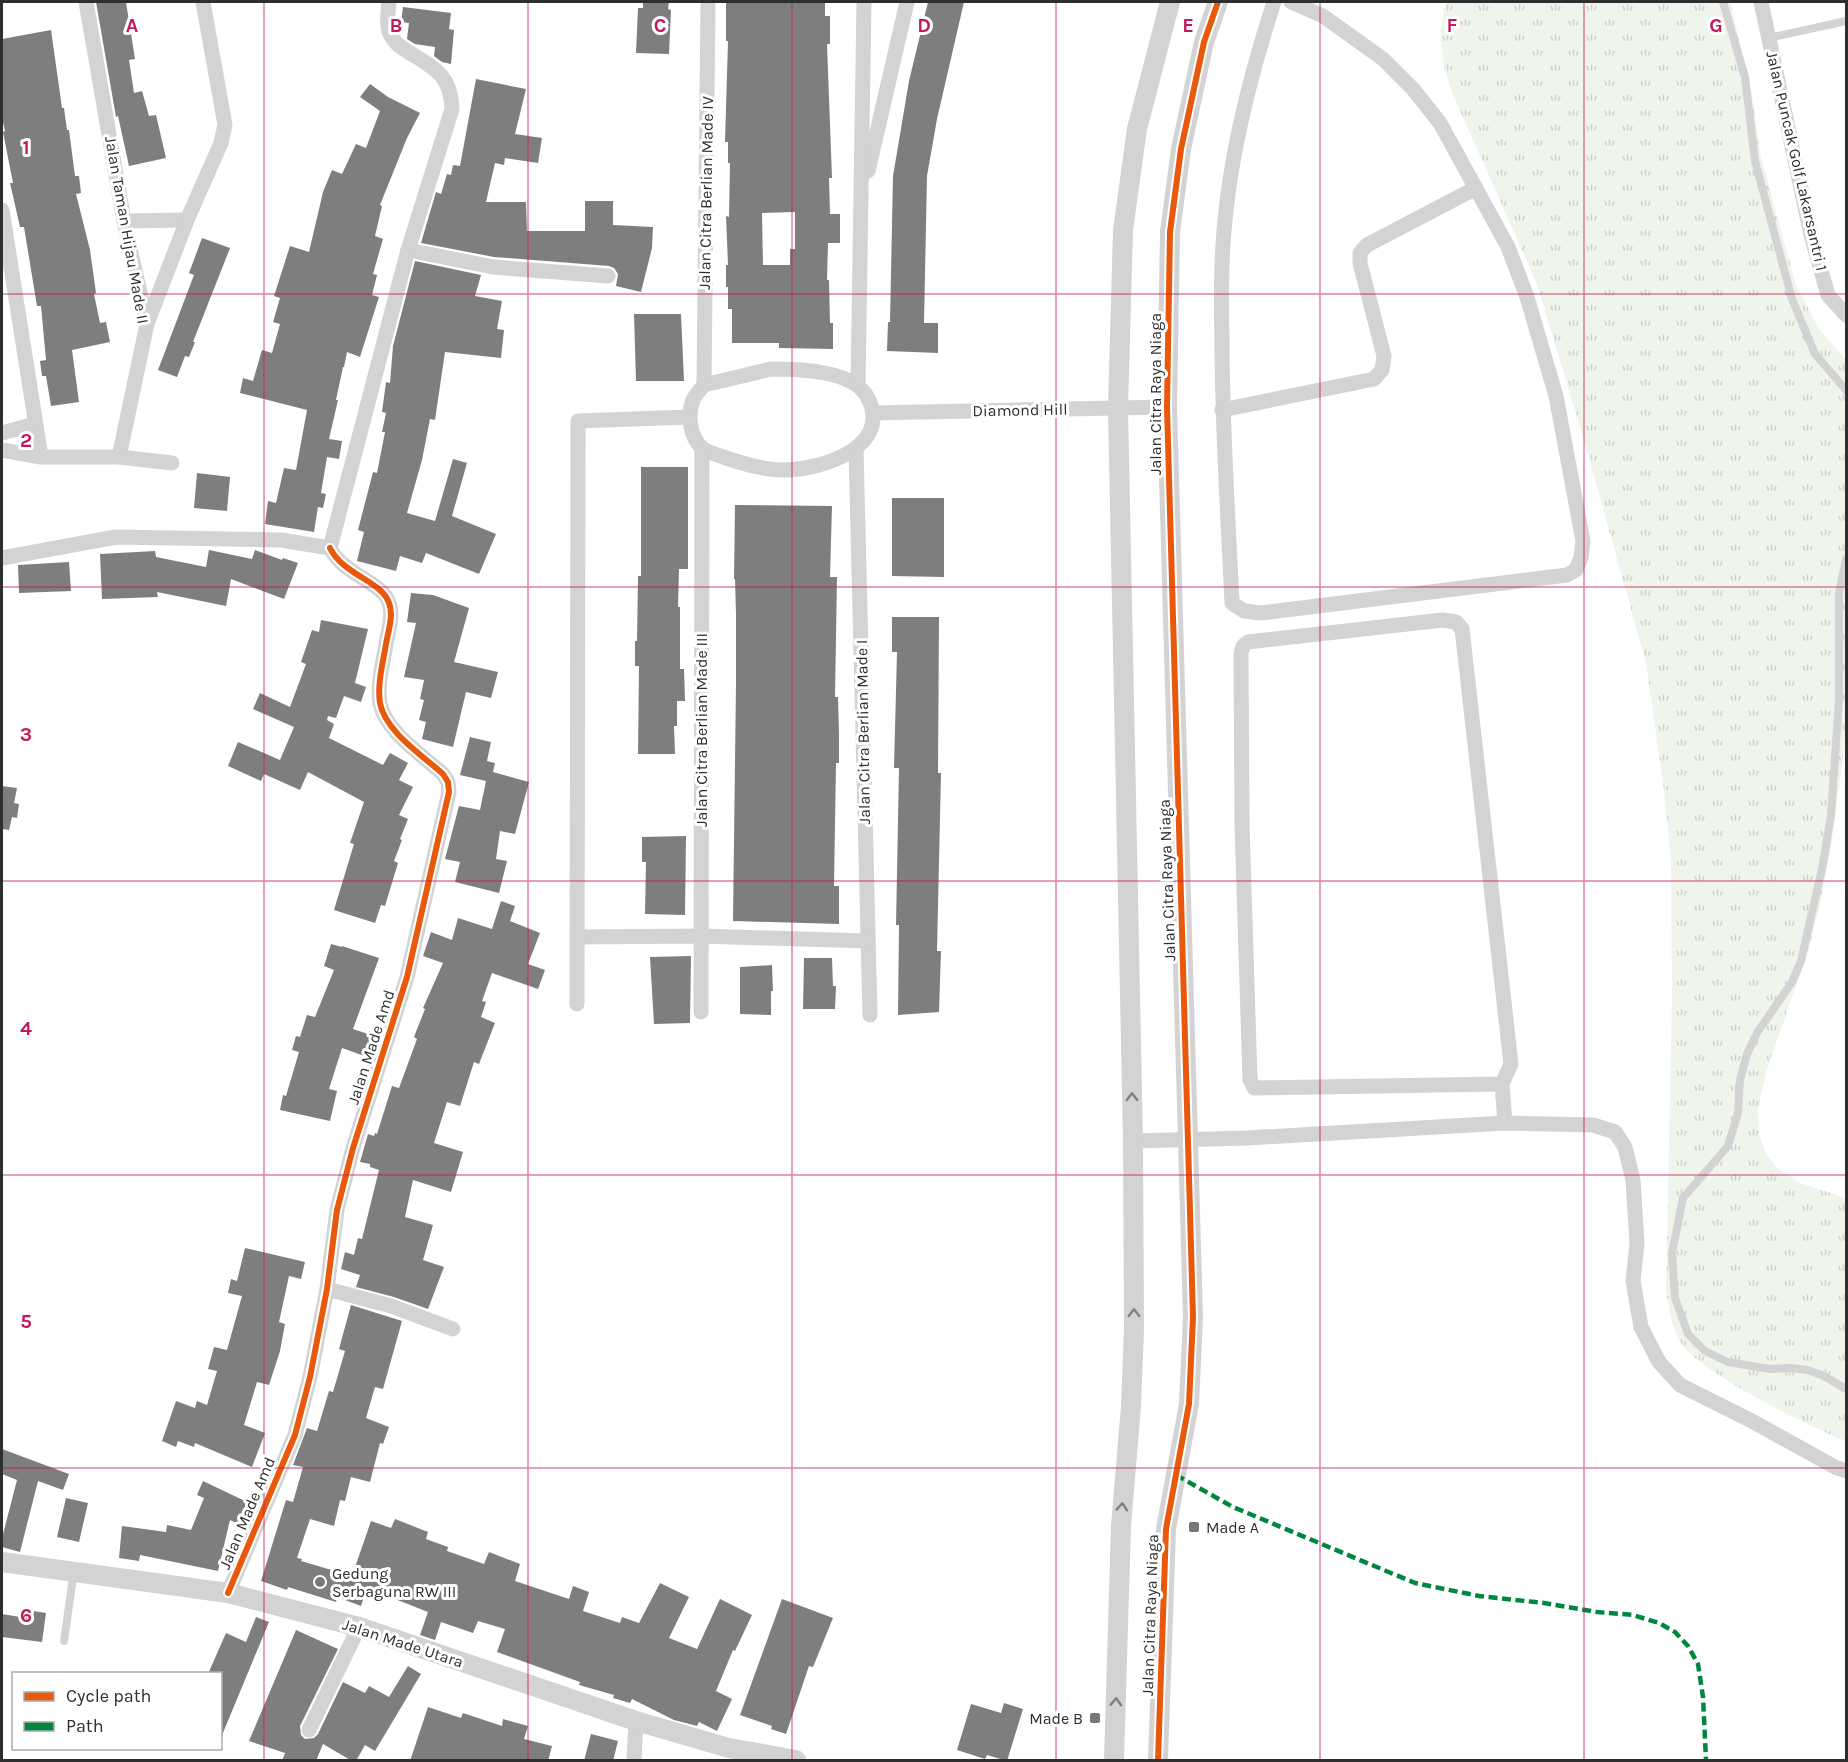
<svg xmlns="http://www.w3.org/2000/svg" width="1848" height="1762" font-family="Karla,sans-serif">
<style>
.grass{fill:url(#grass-tufts)}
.building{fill:#7e7e7e;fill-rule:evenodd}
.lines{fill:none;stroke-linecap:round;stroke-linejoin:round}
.service{stroke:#d3d3d3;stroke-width:8}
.minor{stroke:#d3d3d3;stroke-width:15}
.tertiary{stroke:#d3d3d3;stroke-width:20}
.quiet{stroke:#00873e;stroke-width:4.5;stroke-dasharray:9 4.5;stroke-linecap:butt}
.cycleway-casing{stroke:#fff;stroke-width:10}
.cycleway{stroke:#e8590c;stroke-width:6}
.oneway{stroke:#808080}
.grid{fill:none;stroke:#c2185b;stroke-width:1.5;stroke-opacity:0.55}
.poi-dot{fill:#777;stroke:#fff;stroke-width:2}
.labels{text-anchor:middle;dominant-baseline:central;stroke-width:6;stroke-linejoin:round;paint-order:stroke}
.street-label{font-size:16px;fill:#2e2e2e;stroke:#fff}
.poi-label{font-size:16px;fill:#2e2e2e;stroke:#fff;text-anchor:start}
.grid-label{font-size:20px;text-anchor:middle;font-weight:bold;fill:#c2185b;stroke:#fff;stroke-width:6;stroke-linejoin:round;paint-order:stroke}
</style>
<defs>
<pattern id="grass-tufts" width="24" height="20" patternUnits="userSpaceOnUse" patternTransform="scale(1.5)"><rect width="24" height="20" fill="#eff5eb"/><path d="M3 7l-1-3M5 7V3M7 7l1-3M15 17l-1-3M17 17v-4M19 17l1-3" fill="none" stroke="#cdd2ca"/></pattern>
</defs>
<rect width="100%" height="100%" fill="#fff"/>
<path class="grass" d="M1446,2H1730L1752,95L1761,157L1796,285L1819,329L1846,360V737L1831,845L1821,900L1808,952L1766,1072L1758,1109L1759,1134L1766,1154L1776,1167L1800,1183L1846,1198V1441C1809,1426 1698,1373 1679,1340C1671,1325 1669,1307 1666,1291L1672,997L1671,861L1664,790L1646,663L1586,447L1537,284L1454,97L1444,68L1440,32Z"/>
<g class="building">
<polygon points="96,2 126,2 135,59 129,60 134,93 142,91 149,116 156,115 166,158 129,166 118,116 116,117"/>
<polygon points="643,2 669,2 668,9 671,10 669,54 636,53 638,8 643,8"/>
<path d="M726,2H825V16H830V44H827L832,178H829L830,214H840V243H828L827,280H829L830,323H833V349L779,348V343H732V309H728V287H726V265H728L726,216L729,217L730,163H728V142H725L728,41H726ZM795,212V249H790V265H763L762,213Z"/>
<polygon points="928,2 964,2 937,119 927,176 924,323 938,323 938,353 887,351 888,322 890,322 893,176 909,81"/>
<polygon points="403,7 451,13 449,29 454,30 451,64 442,62 434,56 435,47 415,44 407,39 409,23 401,22"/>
<polygon points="51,30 62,108 64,108 67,130 69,130 75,176 79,176 81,193 76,194 90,250 96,293 94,294 100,323 106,322 110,342 72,350 79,402 51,406 46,376 42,376 40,361 46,360 41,306 37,306 24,227 20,227 10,183 13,183 3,132 5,131 2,118 2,39"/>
<polygon points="476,79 526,89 515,134 542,138 538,163 505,158 504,165 495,163 486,202 526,202 527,231 585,231 585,201 613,201 613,225 653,227 652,248 641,292 616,286 618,274 614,268 609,266 494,257 421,243 436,192 441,194 447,174 451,175 453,165 460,166"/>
<polygon points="370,84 388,97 420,113 407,138 380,205 382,206 375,236 383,239 373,274 377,275 372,295 379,297 360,357 347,352 344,367 343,367 336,400 338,400 329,439 342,441 339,459 327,457 321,493 326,494 323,508 318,507 314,532 265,524 268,501 276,503 284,468 296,470 307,410 240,393 243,378 253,381 262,350 272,353 280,324 273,322 280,298 274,296 290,246 309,252 323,192 332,170 342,174 356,144 366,148 380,111 360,97"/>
<polygon points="202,238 230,248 193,342 195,342 189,357 185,356 177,377 158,370 194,275 189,273"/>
<polygon points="415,261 481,275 475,296 502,301 497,329 504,330 501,358 445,352 435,420 430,419 422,460 407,513 435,521 453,459 467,463 452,516 496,534 479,574 426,553 422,563 400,556 396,571 357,561 364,532 358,530 373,472 377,473 385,432 382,432 386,413 382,412 386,382 390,383 393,346"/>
<polygon points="634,314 681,314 684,381 636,381"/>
<polygon points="641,467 688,467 688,569 679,569 678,607 680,607 680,669 684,669 685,701 677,701 677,726 674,726 675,754 638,754 639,666 635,666 635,641 637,641 638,576 641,576"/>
<polygon points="197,473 230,477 227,511 194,508"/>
<polygon points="892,498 944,498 944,577 892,576"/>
<polygon points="735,505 832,506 830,577 837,577 835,697 838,697 839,733 839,763 836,763 834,886 839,886 839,924 733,921 736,682 736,614 735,579 734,579"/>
<polygon points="209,550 252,559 255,550 282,560 283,558 298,563 284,599 231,579 226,606 157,592 158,597 102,599 100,554 155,551 156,557 206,567"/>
<polygon points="69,562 71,591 19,593 18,565"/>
<polygon points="411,593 433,595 469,608 454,662 498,672 491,698 466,692 453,747 422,739 426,722 419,720 424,700 420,699 424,680 404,677 416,623 407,622"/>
<polygon points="892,617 939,617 938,773 941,773 937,951 941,951 939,1012 898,1015 899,925 896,925 899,768 894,768 897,652 892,652"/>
<polygon points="321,620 368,629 355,683 366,687 361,702 344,696 336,718 328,716 327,720 334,724 329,738 383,765 390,753 408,763 399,780 413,787 399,815 408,819 400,839 402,840 394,861 398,863 385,906 381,905 375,923 334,910 354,844 350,843 364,802 308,772 300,790 264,774 261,781 228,766 238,742 280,760 294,727 253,709 260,693 290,707 306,664 301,662 312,630 319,632"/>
<polygon points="470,737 491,742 487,761 495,763 493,772 529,782 515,834 500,831 496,859 507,861 499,893 455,882 460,862 445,859 459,806 480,810 486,781 460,775"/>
<polygon points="2,786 17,788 14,803 19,804 17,818 12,817 9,830 2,829"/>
<polygon points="686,836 685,915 645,914 646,862 642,862 642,837"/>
<polygon points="501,901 515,906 510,921 540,933 528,964 545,970 538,989 492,973 482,1001 486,1002 481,1017 495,1023 479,1064 474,1062 460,1106 447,1102 434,1143 463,1152 451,1192 413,1180 405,1217 433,1225 423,1260 444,1267 428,1309 394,1297 356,1287 360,1275 341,1269 345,1252 354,1255 358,1238 362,1239 379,1170 370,1167 370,1164 360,1162 368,1134 374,1136 375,1133 377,1134 392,1086 399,1088 417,1039 414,1037 425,1009 423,1008 443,963 423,956 431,932 452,940 458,918 492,929"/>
<polygon points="331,944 342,947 342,946 379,958 353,1029 377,1037 370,1058 342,1048 329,1089 337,1091 330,1121 280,1110 283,1095 286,1096 299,1052 292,1050 296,1036 300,1037 307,1015 315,1017 334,970 324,966"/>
<polygon points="691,956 690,1023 654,1024 650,957"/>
<polygon points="804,958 832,958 833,986 836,986 835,1009 803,1009"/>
<polygon points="772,965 773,991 771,991 771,1015 740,1014 740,967"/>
<polygon points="245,1248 305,1262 301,1279 289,1276 279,1322 285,1324 280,1351 269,1385 257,1382 244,1425 265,1433 252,1467 195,1443 194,1447 178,1441 176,1447 162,1441 176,1401 195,1408 197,1401 207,1405 217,1371 208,1369 214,1347 227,1350 242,1296 228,1293 231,1279 237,1281"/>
<polygon points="351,1305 402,1321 383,1389 375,1387 366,1418 389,1427 383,1444 380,1443 370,1482 351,1477 345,1501 340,1500 334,1526 310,1519 297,1558 302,1559 301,1561 352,1576 371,1521 391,1528 395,1519 428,1532 426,1539 448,1547 447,1551 484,1564 489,1552 520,1564 515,1581 569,1599 573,1586 589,1592 583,1611 620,1623 622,1617 639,1623 660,1583 689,1597 669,1638 697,1649 720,1599 752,1615 735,1651 733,1650 716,1691 732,1699 717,1731 699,1722 697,1726 674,1720 632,1699 630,1703 613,1698 614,1695 579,1685 580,1682 497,1652 505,1629 478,1621 473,1633 441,1622 435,1640 420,1635 428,1612 367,1588 361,1606 337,1597 336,1602 288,1587 287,1590 261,1581 286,1500 293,1502 303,1467 293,1465 307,1428 317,1431 329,1391 333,1392 345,1351 339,1349"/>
<polygon points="2,1449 69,1474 63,1490 38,1481 20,1552 2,1547 2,1538 17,1480 2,1474"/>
<polygon points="203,1481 247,1502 238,1524 230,1520 218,1571 140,1555 139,1561 119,1558 122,1526 166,1532 167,1525 191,1530 204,1498 197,1495"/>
<polygon points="66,1498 88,1503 79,1542 57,1537"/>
<polygon points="782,1599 833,1618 813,1667 809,1666 786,1734 771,1729 772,1726 740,1715"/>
<polygon points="21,1609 46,1613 42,1642 2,1637 2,1614 20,1617"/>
<polygon points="256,1617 269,1622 220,1740 220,1674 208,1674 226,1633 246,1642"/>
<polygon points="296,1630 338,1649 300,1726 301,1735 305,1739 314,1738 318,1734 343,1682 365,1693 369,1686 389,1697 408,1666 421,1674 375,1751 365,1745 356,1761 352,1761 323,1744 316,1761 282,1761 285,1753 249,1741"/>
<polygon points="1004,1703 1023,1709 1007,1761 987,1755 985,1759 957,1750 971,1704 1001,1713"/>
<polygon points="428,1707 461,1718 463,1713 502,1726 503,1719 528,1726 524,1739 552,1746 548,1761 410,1761"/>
<polygon points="591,1734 618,1741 613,1761 584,1761"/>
</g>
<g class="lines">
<g class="service">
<polyline points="1723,2 1745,77 1755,161 1792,299 1815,354 1846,390"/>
<polyline points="1769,38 1846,21"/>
<polyline points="1846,559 1839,593 1839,700 1831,815 1823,864 1801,961 1792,982 1757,1033 1747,1054 1740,1080 1738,1113 1728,1146 1683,1198 1672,1253 1675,1298 1688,1334 1705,1351 1728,1362 1770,1369 1791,1368 1808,1370 1824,1376 1846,1389"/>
<polyline points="64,1641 74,1571"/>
</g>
<g class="minor">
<polyline points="86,2 124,221 147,324 119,457"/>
<path d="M1274,2C1250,76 1230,153 1224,231C1221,267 1221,304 1222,340C1222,428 1228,515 1232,603L1244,611L1261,613L1567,575L1576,570L1581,558L1583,541L1556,396L1527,297L1508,247L1440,123L1413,89L1383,59L1323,16L1291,2"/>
<polyline points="1761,2 1811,235 1828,295 1846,315"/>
<polyline points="868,171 907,2"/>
<polyline points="2,210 41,457"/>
<polyline points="124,221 187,220"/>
<polyline points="408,250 493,267 608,276"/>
<polyline points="147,324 187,220 221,143 225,125 203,2"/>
<path d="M771,369C799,369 854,370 868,398C893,447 821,470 784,470C764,470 745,464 726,458C719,455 707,453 701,447C690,436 687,415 693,400C695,395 700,390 704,385Z"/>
<polyline points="704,385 708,2"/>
<polyline points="858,385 864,2"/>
<polyline points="1222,410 1374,379 1382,370 1384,356 1360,263 1360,253 1367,245 1476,188"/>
<polyline points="873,413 1167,407"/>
<polyline points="2,433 35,424"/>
<polyline points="856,449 870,1015"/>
<polyline points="2,450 41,457 119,457 172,463"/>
<path d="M330,548L408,250L452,109C451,76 436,69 410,53C402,48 394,43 390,34C386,24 388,12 389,2"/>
<polyline points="2,558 116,537 281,540 330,548"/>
<polyline points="577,937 701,936 868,941"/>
<polyline points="577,1004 578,421 689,417"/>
<polyline points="701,1012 702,449"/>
<polyline points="1502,1084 1254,1088 1250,1080 1242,825 1241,653 1243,646 1248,642 1443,620 1456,622 1462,629 1511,1064 1502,1084 1505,1123"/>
<polyline points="1133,1141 1247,1138 1505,1123 1593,1125 1615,1132 1625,1147 1633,1180 1637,1243 1633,1281 1641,1327 1659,1362 1680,1385 1750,1420 1835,1467 1846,1471"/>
<polyline points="327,1289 391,1306 453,1329"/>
<path d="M228,1593L295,1435L310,1377L327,1289L337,1210L353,1148L407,977L449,792L448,782L443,774C422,755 385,731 380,703C377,684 383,663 386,644C388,632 394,615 389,603C382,581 343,575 330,548"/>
<polyline points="309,1730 359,1627"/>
<polyline points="634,1760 636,1721"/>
</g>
<g class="tertiary">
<polyline points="2,1562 228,1593 359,1627 636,1721 729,1748 796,1760"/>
<polyline points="1114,1760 1121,1526 1131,1406 1134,1329 1133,1141 1118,408 1123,230 1137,129 1170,2"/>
<polyline points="1158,1760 1166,1529 1189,1404 1193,1317 1167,407 1170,232 1181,149 1204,42 1218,2"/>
</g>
<polyline class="quiet" points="1176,1475 1233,1507 1415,1583 1479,1596 1544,1603 1597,1612 1633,1615 1659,1623 1675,1632 1688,1646 1698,1664 1703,1697 1706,1760"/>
<defs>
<g id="cycleway">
<path d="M228,1593L295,1435L310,1377L327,1289L337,1210L353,1148L407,977L449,792L448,782L443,774C422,755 385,731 380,703C377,684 383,663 386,644C388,632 394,615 389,603C382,581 343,575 330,548"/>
<polyline points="1158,1760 1166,1529 1189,1404 1193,1317 1167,407 1170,232 1181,149 1204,42 1218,2"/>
</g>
</defs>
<use href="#cycleway" class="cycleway-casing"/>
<use href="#cycleway" class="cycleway"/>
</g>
<defs><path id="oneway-chevron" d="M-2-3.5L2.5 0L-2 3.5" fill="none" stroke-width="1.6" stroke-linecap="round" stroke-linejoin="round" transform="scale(1.5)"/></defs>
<g class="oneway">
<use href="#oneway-chevron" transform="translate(1132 1097) rotate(-91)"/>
<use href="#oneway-chevron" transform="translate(1134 1313) rotate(-90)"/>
<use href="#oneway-chevron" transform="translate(1122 1507) rotate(-86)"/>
<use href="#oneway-chevron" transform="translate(1116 1702) rotate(-88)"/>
</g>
<path class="grid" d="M264,2V1760M528,2V1760M792,2V1760M1056,2V1760M1320,2V1760M1584,2V1760M2,294H1846M2,587H1846M2,881H1846M2,1175H1846M2,1468H1846"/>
<g class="poi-dot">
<rect x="1188" y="1521" width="12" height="12" rx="3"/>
<circle cx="320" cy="1582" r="6"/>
<rect x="1089" y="1712" width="12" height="12" rx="3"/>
</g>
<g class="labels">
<g class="street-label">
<text transform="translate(1797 161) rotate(77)">Jalan Puncak Golf Lakarsantri 1</text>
<text transform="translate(706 193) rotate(-89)">Jalan Citra Berlian Made IV</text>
<text transform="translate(127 230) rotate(80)">Jalan Taman Hijau Made II</text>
<text transform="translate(1155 394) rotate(-90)">Jalan Citra Raya Niaga</text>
<text transform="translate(1020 410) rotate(-1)">Diamond Hill</text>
<text transform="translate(701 730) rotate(-90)">Jalan Citra Berlian Made III</text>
<text transform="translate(863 732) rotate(-91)">Jalan Citra Berlian Made I</text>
<text transform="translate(1167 880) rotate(-92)">Jalan Citra Raya Niaga</text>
<text transform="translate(371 1047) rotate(-72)">Jalan Made Amd</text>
<text transform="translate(247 1513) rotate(-67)">Jalan Made Amd</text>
<text transform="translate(1150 1615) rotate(-88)">Jalan Citra Raya Niaga</text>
<text transform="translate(403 1643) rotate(18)">Jalan Made Utara</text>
</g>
<g class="poi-label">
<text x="1206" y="1527">Made A</text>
<text x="332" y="1573">Gedung<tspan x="332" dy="18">Serbaguna RW III</tspan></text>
<text x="1083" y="1718" text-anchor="end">Made B</text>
</g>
</g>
<g class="grid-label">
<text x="132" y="32">A</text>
<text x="396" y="32">B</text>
<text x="660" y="32">C</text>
<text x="924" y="32">D</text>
<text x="1188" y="32">E</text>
<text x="1452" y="32">F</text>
<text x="1716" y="32">G</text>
<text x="26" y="154">1</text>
<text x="26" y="447">2</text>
<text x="26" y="741">3</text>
<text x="26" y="1035">4</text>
<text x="26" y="1328">5</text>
<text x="26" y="1622">6</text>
</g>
<rect width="1848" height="1762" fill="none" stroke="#2e2e2e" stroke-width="6"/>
<rect x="12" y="1672" width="210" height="78" fill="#ffffff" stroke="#ababab" stroke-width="1.5"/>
<rect x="24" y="1692" width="30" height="9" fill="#e8590c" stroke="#ababab" stroke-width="1.5"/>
<text x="66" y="1702" font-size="18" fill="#2e2e2e">Cycle path</text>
<rect x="24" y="1722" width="30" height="9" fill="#00873e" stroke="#ababab" stroke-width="1.5"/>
<text x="66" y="1732" font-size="18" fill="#2e2e2e">Path</text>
</svg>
